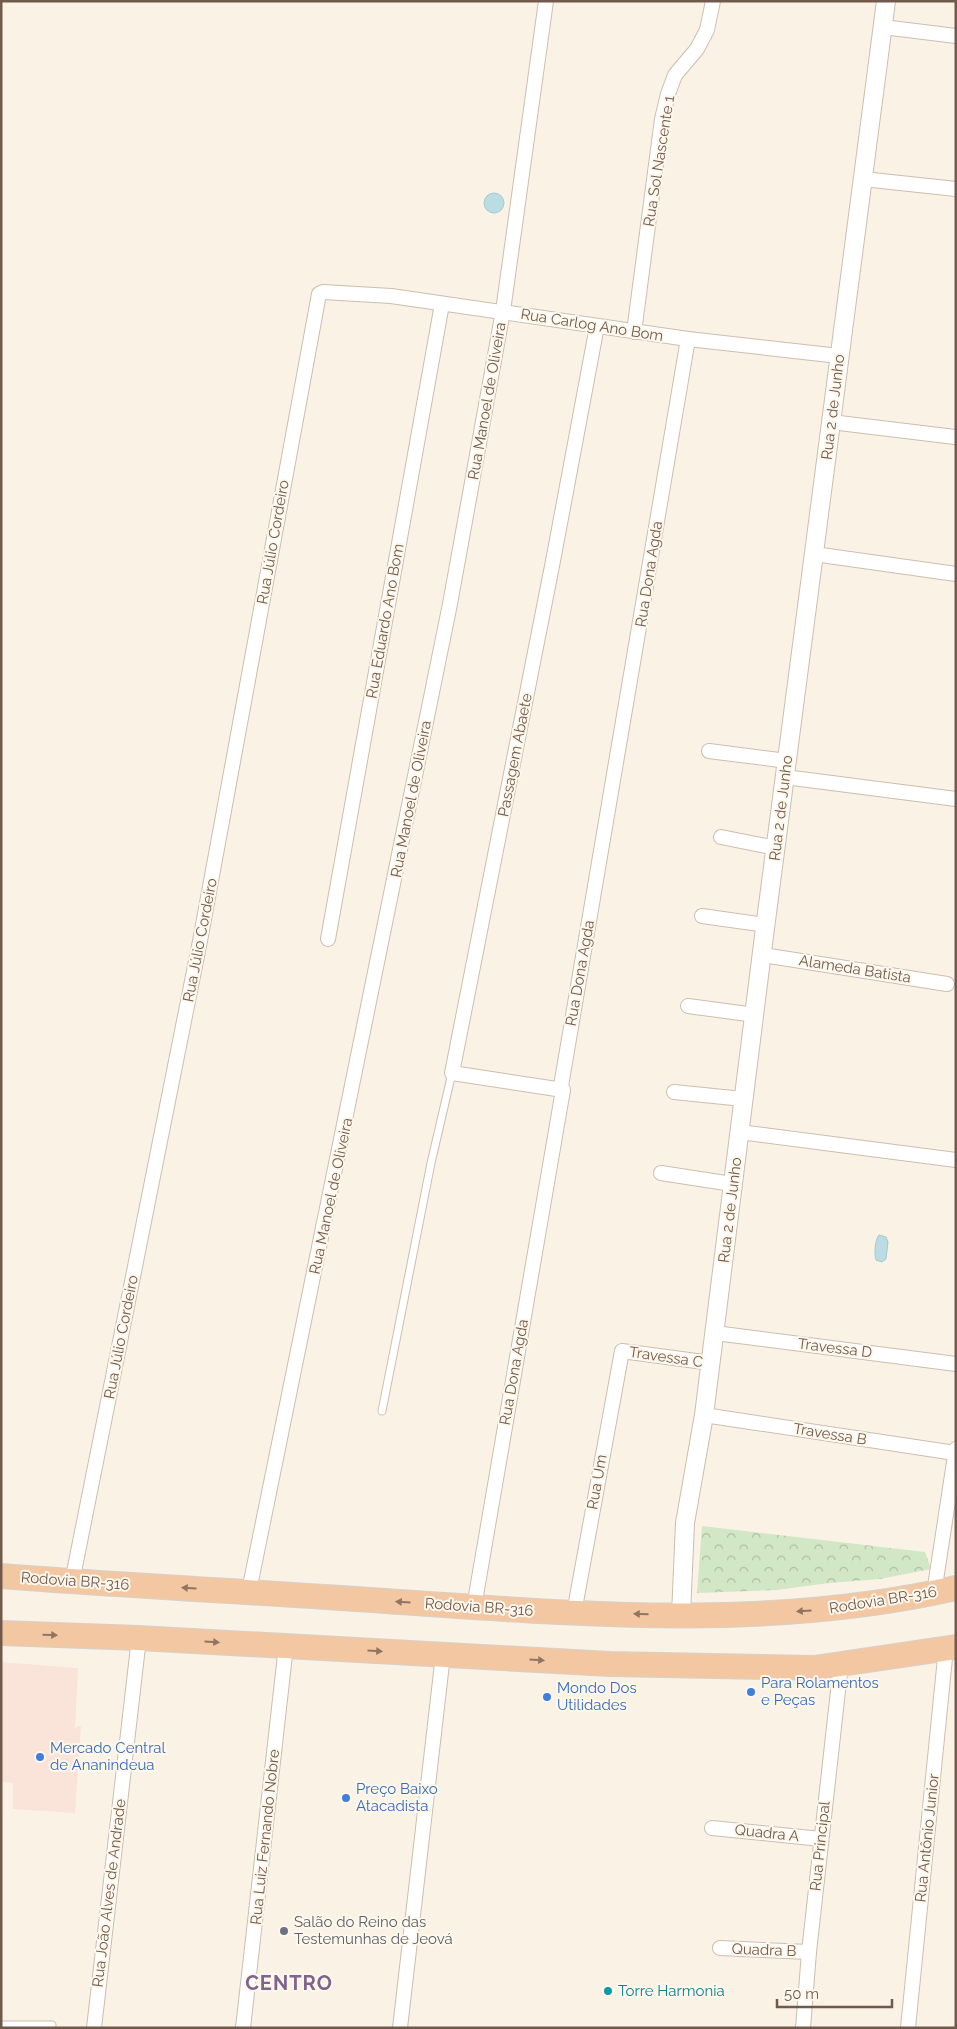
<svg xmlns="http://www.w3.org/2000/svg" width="957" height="2029" font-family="Raleway,sans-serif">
	<defs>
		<pattern id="park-crowns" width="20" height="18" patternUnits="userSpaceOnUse" patternTransform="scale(1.25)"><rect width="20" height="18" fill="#d2e7c5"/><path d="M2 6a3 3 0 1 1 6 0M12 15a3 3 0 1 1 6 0" fill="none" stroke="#afbea2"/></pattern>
	</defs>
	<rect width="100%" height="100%" fill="#faf3e5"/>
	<polygon fill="#fae4da" points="1,1662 78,1668 75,1730 77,1726 81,1726 75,1813 13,1809 13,1783 1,1782"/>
	<polygon fill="url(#park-crowns)" points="702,1526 925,1552 931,1569 880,1579 829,1583 777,1590 697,1593"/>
	<g fill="#bbdce2" stroke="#a2cbd3">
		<circle cx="494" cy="203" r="10"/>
		<path d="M 879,1235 L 886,1237 L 888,1242 L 886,1259 L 882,1262 L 876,1260 C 874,1255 875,1239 879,1235 Z"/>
	</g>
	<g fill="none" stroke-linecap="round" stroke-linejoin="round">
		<g stroke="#cdbdaf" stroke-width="9">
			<g id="service">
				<polyline points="382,1411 431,1163 452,1073"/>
				<polyline points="1,2025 52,2025"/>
			</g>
		</g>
		<g stroke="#cdbdaf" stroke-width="16">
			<g id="minor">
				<polyline points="883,27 956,36"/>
				<polyline points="863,179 956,189"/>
				<polyline points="634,332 662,119 668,94 675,75 697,49 707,30 713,1"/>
				<polyline points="831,422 955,437"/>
				<polyline points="814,554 956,574"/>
				<polyline points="709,751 787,761"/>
				<polyline points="785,777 956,799"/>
				<polyline points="721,837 776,848"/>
				<polyline points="702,916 766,925"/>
				<polyline points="328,939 442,304"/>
				<polyline points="763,955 947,984"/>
				<polyline points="688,1006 755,1015"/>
				<polyline points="563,1090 452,1073 553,561 597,326"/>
				<polyline points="674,1092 743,1099"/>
				<polyline points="740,1132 956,1160"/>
				<polyline points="661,1173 732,1184"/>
				<polyline points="715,1333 956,1364"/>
				<polyline points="704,1415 955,1453"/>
				<polyline points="72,1582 200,941 319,294 323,292 391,296 688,339 839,356"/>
				<polyline points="249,1591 450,604 503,311 546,1"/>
				<polyline points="934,1593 956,1449"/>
				<polyline points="474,1607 563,1090 561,1086 688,339"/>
				<polyline points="574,1613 622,1351 711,1363"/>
				<polyline points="712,1828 821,1839"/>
				<polyline points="720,1948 809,1952"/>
				<polyline points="94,2028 139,1638"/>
				<polyline points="243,2028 286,1646"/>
				<polyline points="400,2028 443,1655"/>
				<polyline points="803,2028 809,1952 841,1664"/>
				<polyline points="908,2028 946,1648"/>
			</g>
		</g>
		<g stroke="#cdbdaf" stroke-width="20">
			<polyline id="tertiary" points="681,1615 685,1523 704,1415 764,936 886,1"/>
		</g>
		<g stroke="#d7d1cd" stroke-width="26">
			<g id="trunk">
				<path d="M 1,1576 C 129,1586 257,1592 385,1601 C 575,1614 769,1631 956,1588"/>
				<polyline points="1,1633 139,1638 610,1664 814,1668 956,1647"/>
			</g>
		</g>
		<use href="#service" stroke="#fff" stroke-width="7"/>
		<use href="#minor" stroke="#fff" stroke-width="14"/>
		<use href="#tertiary" stroke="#fff" stroke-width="18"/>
		<use href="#trunk" stroke="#f2c7a2" stroke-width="24"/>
	</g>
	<defs><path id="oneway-solid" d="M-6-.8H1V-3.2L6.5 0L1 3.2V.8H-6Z" transform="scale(1.25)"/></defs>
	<g fill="#917562">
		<use href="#oneway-solid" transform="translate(189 1588) rotate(-177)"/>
		<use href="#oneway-solid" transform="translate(403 1602) rotate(-176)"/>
		<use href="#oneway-solid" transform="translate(804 1611) rotate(176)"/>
		<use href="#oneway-solid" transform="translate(641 1614) rotate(-179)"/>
		<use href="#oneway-solid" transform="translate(50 1635) rotate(2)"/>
		<use href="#oneway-solid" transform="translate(212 1642) rotate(3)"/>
		<use href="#oneway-solid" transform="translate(375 1651) rotate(3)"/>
		<use href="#oneway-solid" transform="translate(537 1660) rotate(3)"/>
	</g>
	<g fill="#3f7fe0" stroke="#fef7eb" stroke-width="2">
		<circle cx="751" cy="1692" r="5"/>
		<circle cx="547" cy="1697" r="5"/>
		<circle cx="40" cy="1757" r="5"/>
		<circle cx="346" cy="1798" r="5"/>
	</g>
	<circle fill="#6b7280" stroke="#fef7eb" stroke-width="2" cx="284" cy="1931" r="5"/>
	<circle fill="#0f9aa8" stroke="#fef7eb" stroke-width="2" cx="608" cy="1991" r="5"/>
	<g text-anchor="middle" stroke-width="4" stroke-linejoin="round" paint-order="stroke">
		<g font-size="15" fill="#715a4c" stroke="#fef7eb">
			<text transform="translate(659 161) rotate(-81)" y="5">Rua Sol Nascente 1</text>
			<text transform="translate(592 325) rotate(9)" y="5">Rua Carlog Ano Bom</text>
			<text transform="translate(487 401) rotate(-80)" y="5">Rua Manoel de Oliveira</text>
			<text transform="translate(833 407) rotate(-83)" y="5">Rua 2 de Junho</text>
			<text transform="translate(273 542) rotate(-80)" y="5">Rua Júlio Cordeiro</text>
			<text transform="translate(649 574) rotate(-81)" y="5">Rua Dona Agda</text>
			<text transform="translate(385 621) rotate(-80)" y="5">Rua Eduardo Ano Bom</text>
			<text transform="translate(515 755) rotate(-79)" y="5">Passagem Abaete</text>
			<text transform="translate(411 799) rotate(-79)" y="5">Rua Manoel de Oliveira</text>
			<text transform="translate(781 808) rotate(-83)" y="5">Rua 2 de Junho</text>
			<text transform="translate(200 940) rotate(-79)" y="5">Rua Júlio Cordeiro</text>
			<text transform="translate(855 969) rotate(9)" y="5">Alameda Batista</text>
			<text transform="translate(580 973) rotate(-80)" y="5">Rua Dona Agda</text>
			<text transform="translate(331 1196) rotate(-78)" y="5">Rua Manoel de Oliveira</text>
			<text transform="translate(730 1210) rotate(-83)" y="5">Rua 2 de Junho</text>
			<text transform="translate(121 1337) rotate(-79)" y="5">Rua Júlio Cordeiro</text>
			<text transform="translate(835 1348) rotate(7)" y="5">Travessa D</text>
			<text transform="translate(666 1357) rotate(8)" y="5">Travessa C</text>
			<text transform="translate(514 1372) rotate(-80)" y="5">Rua Dona Agda</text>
			<text transform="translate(830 1434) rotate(9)" y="5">Travessa B</text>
			<text transform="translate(597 1482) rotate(-80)" y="5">Rua Um</text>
			<text transform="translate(75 1581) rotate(4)" y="5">Rodovia BR-316</text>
			<text transform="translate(883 1600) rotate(-9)" y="5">Rodovia BR-316</text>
			<text transform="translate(479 1607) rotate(4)" y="5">Rodovia BR-316</text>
			<text transform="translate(767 1833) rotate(6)" y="5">Quadra A</text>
			<text transform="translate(265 1837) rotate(-84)" y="5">Rua Luiz Fernando Nobre</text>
			<text transform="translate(927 1838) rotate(-84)" y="5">Rua Antônio Junior</text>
			<text transform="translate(820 1846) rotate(-84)" y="5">Rua Principal</text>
			<text transform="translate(109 1893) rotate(-83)" y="5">Rua João Alves de Andrade</text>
			<text transform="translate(764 1950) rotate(2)" y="5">Quadra B</text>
		</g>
		<g font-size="15" fill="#366cbe" stroke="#fef7eb" text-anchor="start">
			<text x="761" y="1688">Para Rolamentos<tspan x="761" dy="17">e Peças</tspan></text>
			<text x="557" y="1693">Mondo Dos<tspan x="557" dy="17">Utilidades</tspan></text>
			<text x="50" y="1753">Mercado Central<tspan x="50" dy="17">de Ananindeua</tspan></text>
			<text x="356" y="1794">Preço Baixo<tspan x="356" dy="17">Atacadista</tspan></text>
		</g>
		<g font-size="15" fill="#5b616d" stroke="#fef7eb" text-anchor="start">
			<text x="294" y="1927">Salão do Reino das<tspan x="294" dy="17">Testemunhas de Jeová</tspan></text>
		</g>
		<g font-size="15" fill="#0d838f" stroke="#fef7eb" text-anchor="start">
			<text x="618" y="1996">Torre Harmonia</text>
		</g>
		<g font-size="20" font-weight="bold" letter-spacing="1" fill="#80648d" stroke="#fef7eb">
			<text x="289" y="1990">CENTRO</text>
		</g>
	</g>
	<rect width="957" height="2029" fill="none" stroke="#715a4c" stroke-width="5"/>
	<path d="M777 1999v8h115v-8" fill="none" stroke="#715a4c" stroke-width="2.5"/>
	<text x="784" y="1999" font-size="15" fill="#715a4c" stroke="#fef7eb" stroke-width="4" paint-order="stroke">50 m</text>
</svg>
